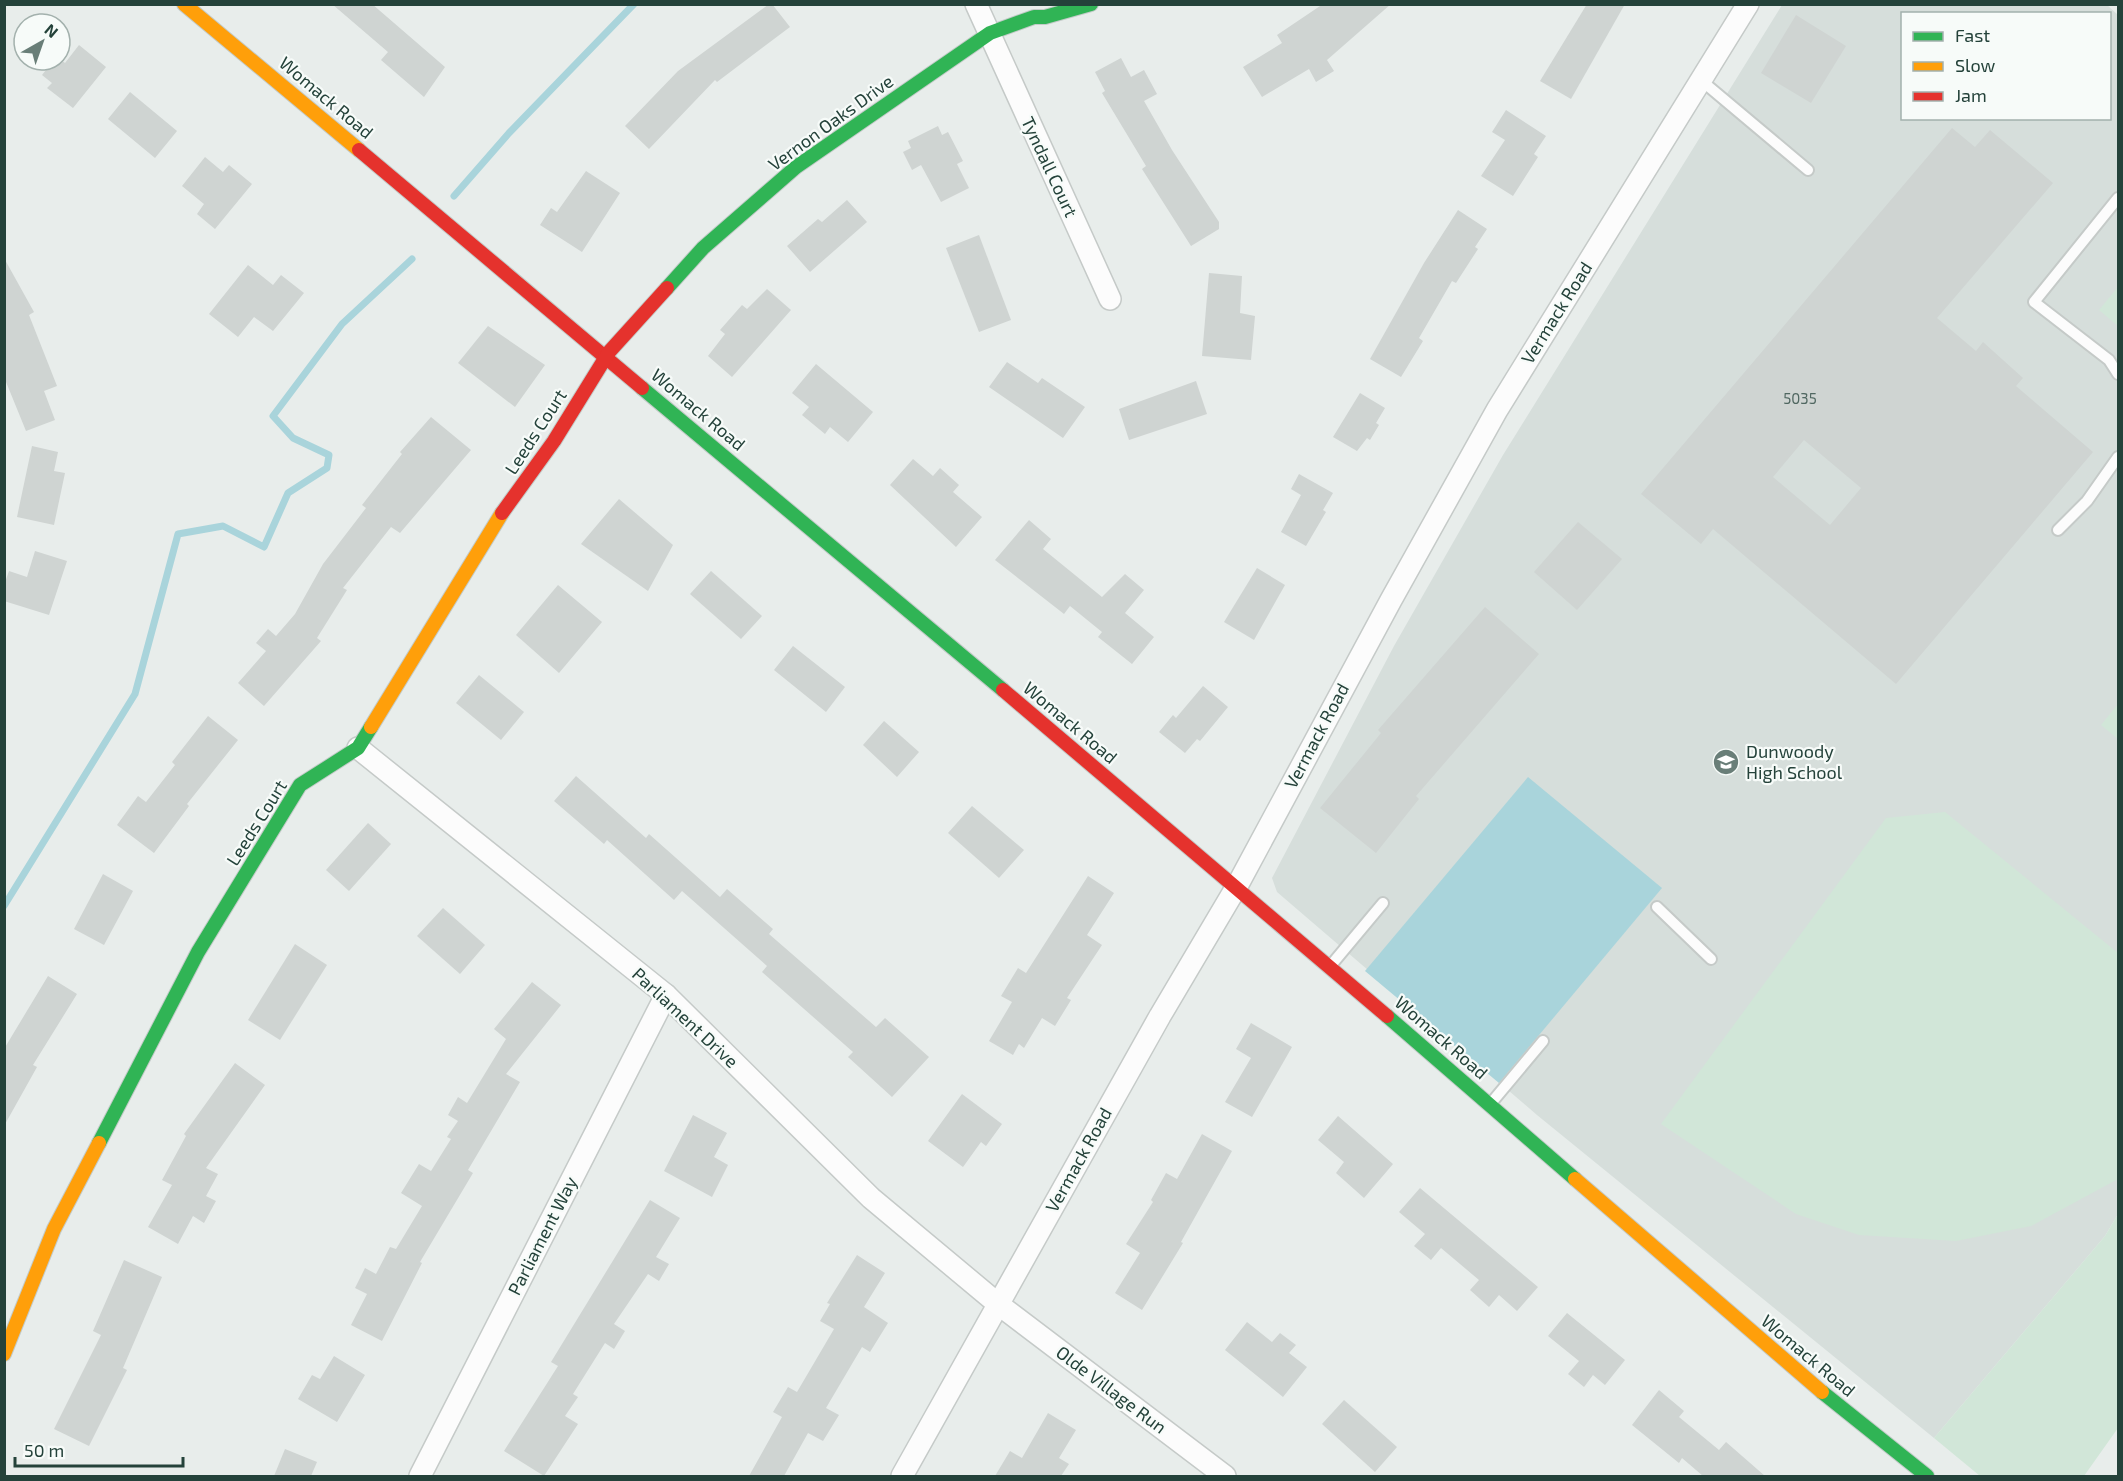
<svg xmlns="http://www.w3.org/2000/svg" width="2123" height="1481" font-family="'Exo 2',sans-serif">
	<rect width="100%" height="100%" fill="#e8edeb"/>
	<path fill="#d6dedb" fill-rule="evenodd" d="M 2106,4 L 2118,15 L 2118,1214 L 2105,1236 L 1934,1438 L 1537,1115 L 1277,892 L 1272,878 L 1394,646 L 1503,455 L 1782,5 ZM 1902,14 L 2110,14 L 2110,118 L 1902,118 Z"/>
	<g fill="#d1e6d8">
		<polygon points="2118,287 2118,326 2099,310"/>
		<polygon points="2118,704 2118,739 2101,725"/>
		<polygon points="1945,812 2118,953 2118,1179 2031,1226 1956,1241 1859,1235 1796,1214 1661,1124 1886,818"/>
		<polygon points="2118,1214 2118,1428 2084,1476 1980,1476 1934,1438 2105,1236"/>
	</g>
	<polygon fill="#a9d4db" points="1528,777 1662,888 1499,1083 1365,971"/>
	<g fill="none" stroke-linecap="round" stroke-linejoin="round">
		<g stroke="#a9d4db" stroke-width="7">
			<polyline points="454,196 509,133 634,4"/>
			<polyline points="4,906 135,694 178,534 223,526 264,547 288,493 327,468 329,455 293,438 273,416 342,324 412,259"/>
		</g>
	</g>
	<g fill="#cfd4d2" fill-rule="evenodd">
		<polygon points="332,4 372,4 445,67 424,97 381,60 388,52"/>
		<polygon points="769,4 772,4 790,27 717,82 715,80 649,149 625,126 678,71"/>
		<polygon points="1323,4 1391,4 1327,60 1334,71 1316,82 1309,69 1262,97 1243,67 1282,43 1277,35"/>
		<polygon points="1587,4 1625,4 1571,99 1540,81"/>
		<polygon points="1796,15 1846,46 1811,103 1761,73"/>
		<polygon points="79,45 106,67 73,108 47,88 52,83 42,75 54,60 60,59 65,63"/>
		<polygon points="1121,58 1131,77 1144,70 1157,94 1144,101 1172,150 1219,222 1219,229 1191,246 1142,169 1146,166 1102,93 1105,91 1095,72"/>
		<polygon points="130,92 177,131 155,158 108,119"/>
		<polygon points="1506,110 1546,136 1534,154 1538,157 1513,196 1481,176 1505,140 1492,132"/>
		<polygon points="938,126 942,135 948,132 963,161 957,164 969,188 941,202 921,165 912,170 903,152 911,148 908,141"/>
		<path d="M 1952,128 L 1975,147 L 1990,130 L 2053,183 L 1937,318 L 1976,351 L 1983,342 L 2023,378 L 2016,386 L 2093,452 L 1896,684 L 1713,529 L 1701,544 L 1641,494 ZM 1804,440 L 1861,488 L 1830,525 L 1773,477 Z"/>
		<polygon points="205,157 223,172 229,165 252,184 215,229 197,214 204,204 182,186"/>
		<polygon points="586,171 620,193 582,252 540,225 551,208 557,212"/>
		<polygon points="847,200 867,222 810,272 787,246 818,219 822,222"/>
		<polygon points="1458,210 1487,229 1475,247 1478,249 1456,283 1452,281 1419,338 1423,341 1401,377 1370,359 1424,263"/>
		<polygon points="979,235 1011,320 979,332 946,248"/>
		<polygon points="4,258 34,312 29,315 57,386 44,391 55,420 26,431 4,377"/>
		<polygon points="248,265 273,285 281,275 304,293 273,331 254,317 238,337 209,314"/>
		<polygon points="1209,273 1242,276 1240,313 1255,316 1251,360 1202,356"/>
		<polygon points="767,289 791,310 732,377 708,356 725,334 720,330 742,305 747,309"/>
		<polygon points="488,326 545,365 515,407 458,363"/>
		<polygon points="1007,362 1038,383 1042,378 1085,407 1063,438 989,387"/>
		<polygon points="816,364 873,412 848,442 830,427 825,434 802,415 809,407 792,393"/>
		<polygon points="1196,381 1207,414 1129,440 1119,409"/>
		<polygon points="1360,393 1385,408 1376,423 1379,425 1370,440 1367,438 1357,451 1333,437"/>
		<polygon points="431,417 471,450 400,533 391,527 343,588 347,590 317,638 321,641 264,706 238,683 266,651 256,643 268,629 276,636 295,614 323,564 366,508 362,505 402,454 400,452"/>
		<polygon points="32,446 58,452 54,471 65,473 54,525 17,517"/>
		<polygon points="913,459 933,476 940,468 959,485 953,492 982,517 956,547 890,485"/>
		<polygon points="1299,474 1333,493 1323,510 1326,512 1306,546 1281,532 1301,495 1291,489"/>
		<polygon points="619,499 673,545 648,591 581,544"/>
		<polygon points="1029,520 1051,539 1043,549 1102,597 1125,574 1144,590 1125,613 1154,637 1132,664 1098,637 1102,632 1070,606 1064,614 995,560"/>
		<polygon points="1578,522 1622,559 1577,610 1534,572"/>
		<polygon points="35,551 67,561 49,615 4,601 4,585 9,571 27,577"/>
		<polygon points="1257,568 1285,585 1254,640 1224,622"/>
		<polygon points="711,571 762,616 741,639 690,594"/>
		<polygon points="558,585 602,622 559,673 516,635"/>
		<polygon points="1485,607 1539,654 1416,796 1419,799 1376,853 1320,808 1381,733 1378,730"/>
		<polygon points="793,646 845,687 826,712 774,670"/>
		<polygon points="479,675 524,712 501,740 456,703"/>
		<polygon points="1203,686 1228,707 1200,741 1197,739 1185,753 1159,732 1173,715 1176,718"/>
		<polygon points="208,716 238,740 187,804 189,806 154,853 117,825 138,796 146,802 175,765 172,762"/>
		<polygon points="884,721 919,752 897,777 863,745"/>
		<polygon points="576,776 646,838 649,834 720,897 727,889 773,929 769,934 876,1027 885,1018 929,1057 892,1097 848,1057 853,1052 762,972 767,966 682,891 674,900 607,840 604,844 554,801"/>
		<polygon points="972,806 1024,850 999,878 948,833"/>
		<polygon points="368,823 391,844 349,891 326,870"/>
		<polygon points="103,874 133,891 104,945 74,929"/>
		<polygon points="1088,876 1114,893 1087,935 1102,945 1067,998 1071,1000 1055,1026 1042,1018 1024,1048 1019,1044 1013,1055 989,1041 1012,1002 1001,996 1018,968 1026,973"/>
		<polygon points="443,908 485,945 460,974 417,936"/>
		<polygon points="295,944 327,965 280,1040 248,1020"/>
		<polygon points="48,976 77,994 33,1065 37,1067 4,1126 4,1049"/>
		<polygon points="532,982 561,1005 506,1074 520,1082 468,1170 473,1173 420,1262 422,1263 382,1341 351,1325 367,1294 355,1288 365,1268 376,1274 390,1247 396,1249 422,1206 401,1193 419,1164 431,1171 451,1139 447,1137 458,1121 448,1115 458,1097 467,1103 506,1039 494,1029"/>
		<polygon points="1251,1023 1292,1047 1252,1117 1225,1102 1251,1058 1236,1049"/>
		<polygon points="235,1063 265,1085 206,1168 218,1174 206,1196 216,1201 204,1223 193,1216 178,1244 148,1227 172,1185 162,1180 186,1136 184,1134"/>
		<polygon points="962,1094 1002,1124 986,1146 981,1142 963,1167 928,1141"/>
		<polygon points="693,1115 727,1133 714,1157 728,1165 712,1197 664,1171"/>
		<polygon points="1338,1116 1393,1164 1364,1198 1336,1173 1344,1162 1318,1140"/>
		<polygon points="1202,1134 1232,1151 1181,1242 1183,1243 1142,1310 1115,1293 1140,1253 1126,1244 1153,1202 1151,1200 1166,1173 1177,1179"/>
		<polygon points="1420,1188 1538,1287 1517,1311 1499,1295 1489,1307 1470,1290 1479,1280 1441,1248 1431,1260 1414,1246 1425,1234 1399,1212"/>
		<polygon points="650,1200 680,1218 656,1257 669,1264 659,1281 648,1274 614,1324 625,1331 614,1349 605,1343 573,1394 578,1397 565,1416 578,1424 544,1476 504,1451 558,1366 551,1362"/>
		<polygon points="857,1255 885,1273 864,1307 888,1323 870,1352 862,1347 826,1408 839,1415 823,1441 808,1433 784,1476 749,1476 782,1417 773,1412 788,1387 797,1392 834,1329 820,1321 830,1304 827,1303"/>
		<polygon points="124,1260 162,1277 123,1368 127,1370 89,1446 54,1429 101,1335 93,1331"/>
		<polygon points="1567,1313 1625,1360 1605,1385 1593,1375 1584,1387 1568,1374 1579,1361 1548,1336"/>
		<polygon points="1247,1322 1272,1342 1280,1333 1296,1345 1289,1353 1307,1367 1283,1397 1225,1350"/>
		<polygon points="334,1356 365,1375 337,1422 298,1399 312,1375 320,1379"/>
		<polygon points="1659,1390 1684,1411 1679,1417 1719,1450 1726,1442 1765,1476 1703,1476 1682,1458 1679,1463 1632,1425"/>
		<polygon points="1344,1400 1397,1447 1375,1472 1322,1424"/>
		<polygon points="1048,1413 1076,1430 1059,1458 1069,1464 1061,1476 995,1476 1010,1451 1022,1458"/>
		<polygon points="285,1449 317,1462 311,1476 274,1476"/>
	</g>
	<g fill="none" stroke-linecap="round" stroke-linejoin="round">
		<g stroke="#c5cac8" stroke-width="14">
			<g id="lane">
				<polyline points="1702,81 1808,170"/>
				<polyline points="2118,198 2034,302 2109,360 2118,374"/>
				<polyline points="2058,530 2087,501 2118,457"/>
				<polyline points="1657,907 1711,959"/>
				<polyline points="1332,964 1383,903"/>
				<polyline points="1492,1102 1543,1041"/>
			</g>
		</g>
		<g stroke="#c5cac8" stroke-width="24">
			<g id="street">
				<polyline points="976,4 1110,299"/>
				<polyline points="358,748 666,995 871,1198 998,1304 1225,1476"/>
				<polyline points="420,1476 666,995"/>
				<polyline points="902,1476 1160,1016 1237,886 1391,600 1497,410 1748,4"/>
			</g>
		</g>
		<g stroke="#c3cbc8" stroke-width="16">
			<g id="fast">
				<polyline points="667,288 703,248 796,167 990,33 1034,17 1045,17 1091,4"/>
				<polyline points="642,388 1003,690"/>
				<polyline points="1387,1016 1575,1179"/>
				<polyline points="99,1143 198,952 300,785 358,748 371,727"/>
				<polyline points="1822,1392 1927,1476"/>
			</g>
		</g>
		<g stroke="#c3cbc8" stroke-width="16">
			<g id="slow">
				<polyline points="184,4 359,150"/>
				<polyline points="371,727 502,513"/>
				<polyline points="1575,1179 1822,1392"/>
				<polyline points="4,1354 54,1229 99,1143"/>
			</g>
		</g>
		<g stroke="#c3cbc8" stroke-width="16">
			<g id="jam">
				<polyline points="359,150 642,388"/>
				<polyline points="502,513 554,441 609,352 667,288"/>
				<polyline points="1003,690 1387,1016"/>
			</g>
		</g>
		<use href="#lane" stroke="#fcfcfc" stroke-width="10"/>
		<use href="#street" stroke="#fcfcfc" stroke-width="21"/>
		<use href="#fast" stroke="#30b455" stroke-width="14"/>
		<use href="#slow" stroke="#ff9f0a" stroke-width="14"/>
		<use href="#jam" stroke="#e5322d" stroke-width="14"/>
	</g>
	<defs>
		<g id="school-disc" transform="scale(1.35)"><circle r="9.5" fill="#697e78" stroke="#f7fbf9"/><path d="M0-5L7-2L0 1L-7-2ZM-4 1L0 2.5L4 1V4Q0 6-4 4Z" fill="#fff"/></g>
	</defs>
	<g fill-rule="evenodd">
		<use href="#school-disc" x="1726" y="762"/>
	</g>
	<g text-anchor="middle" stroke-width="4.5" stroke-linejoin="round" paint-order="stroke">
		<g font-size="15" fill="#506761">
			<text x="1800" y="404">5035</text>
		</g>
		<g font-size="18" fill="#24423a" stroke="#f7fbf9">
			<text transform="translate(326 98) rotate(40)" y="6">Womack Road</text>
			<text transform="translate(831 123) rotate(-36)" y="6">Vernon Oaks Drive</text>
			<text transform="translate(1049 167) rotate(65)" y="6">Tyndall Court</text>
			<text transform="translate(1557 313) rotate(-58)" y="6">Vermack Road</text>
			<text transform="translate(698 410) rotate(40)" y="6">Womack Road</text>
			<text transform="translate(536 432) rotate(-57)" y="6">Leeds Court</text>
			<text transform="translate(1070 723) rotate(40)" y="6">Womack Road</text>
			<text transform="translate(1317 736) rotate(-62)" y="6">Vermack Road</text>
			<text transform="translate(257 823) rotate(-58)" y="6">Leeds Court</text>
			<text transform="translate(685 1018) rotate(43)" y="6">Parliament Drive</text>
			<text transform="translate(1441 1038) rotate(41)" y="6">Womack Road</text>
			<text transform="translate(1079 1160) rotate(-61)" y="6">Vermack Road</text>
			<text transform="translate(543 1236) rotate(-63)" y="6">Parliament Way</text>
			<text transform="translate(1808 1356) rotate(40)" y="6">Womack Road</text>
			<text transform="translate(1111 1390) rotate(37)" y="6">Olde Village Run</text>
		</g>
		<g font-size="18" fill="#24423a" stroke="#f7fbf9" text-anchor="start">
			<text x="1746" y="758">Dunwoody<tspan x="1746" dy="21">High School</tspan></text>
		</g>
	</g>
	<rect width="2123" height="1481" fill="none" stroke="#24423a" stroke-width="12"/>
	<rect x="1901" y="12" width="210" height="108" fill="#f7fbf9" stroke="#a3b1ad" stroke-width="1.5"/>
	<rect x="1913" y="32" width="30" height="9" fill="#30b455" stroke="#a3b1ad" stroke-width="1.5"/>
	<text x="1955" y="42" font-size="18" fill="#24423a">Fast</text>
	<rect x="1913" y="62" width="30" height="9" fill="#ff9f0a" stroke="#a3b1ad" stroke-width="1.5"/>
	<text x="1955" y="72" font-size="18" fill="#24423a">Slow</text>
	<rect x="1913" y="92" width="30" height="9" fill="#e5322d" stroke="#a3b1ad" stroke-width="1.5"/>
	<text x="1955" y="102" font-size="18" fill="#24423a">Jam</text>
	<g transform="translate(42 42) rotate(40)"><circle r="28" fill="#f7fbf9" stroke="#a3b1ad" stroke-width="1.5"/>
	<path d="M0-4.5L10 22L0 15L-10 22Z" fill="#697e78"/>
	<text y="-9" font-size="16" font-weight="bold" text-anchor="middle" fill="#24423a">N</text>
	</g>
	<path d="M15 1457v9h168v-9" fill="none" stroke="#24423a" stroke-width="3"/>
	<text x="24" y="1457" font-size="18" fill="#24423a" stroke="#f7fbf9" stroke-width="4.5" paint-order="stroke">50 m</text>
</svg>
